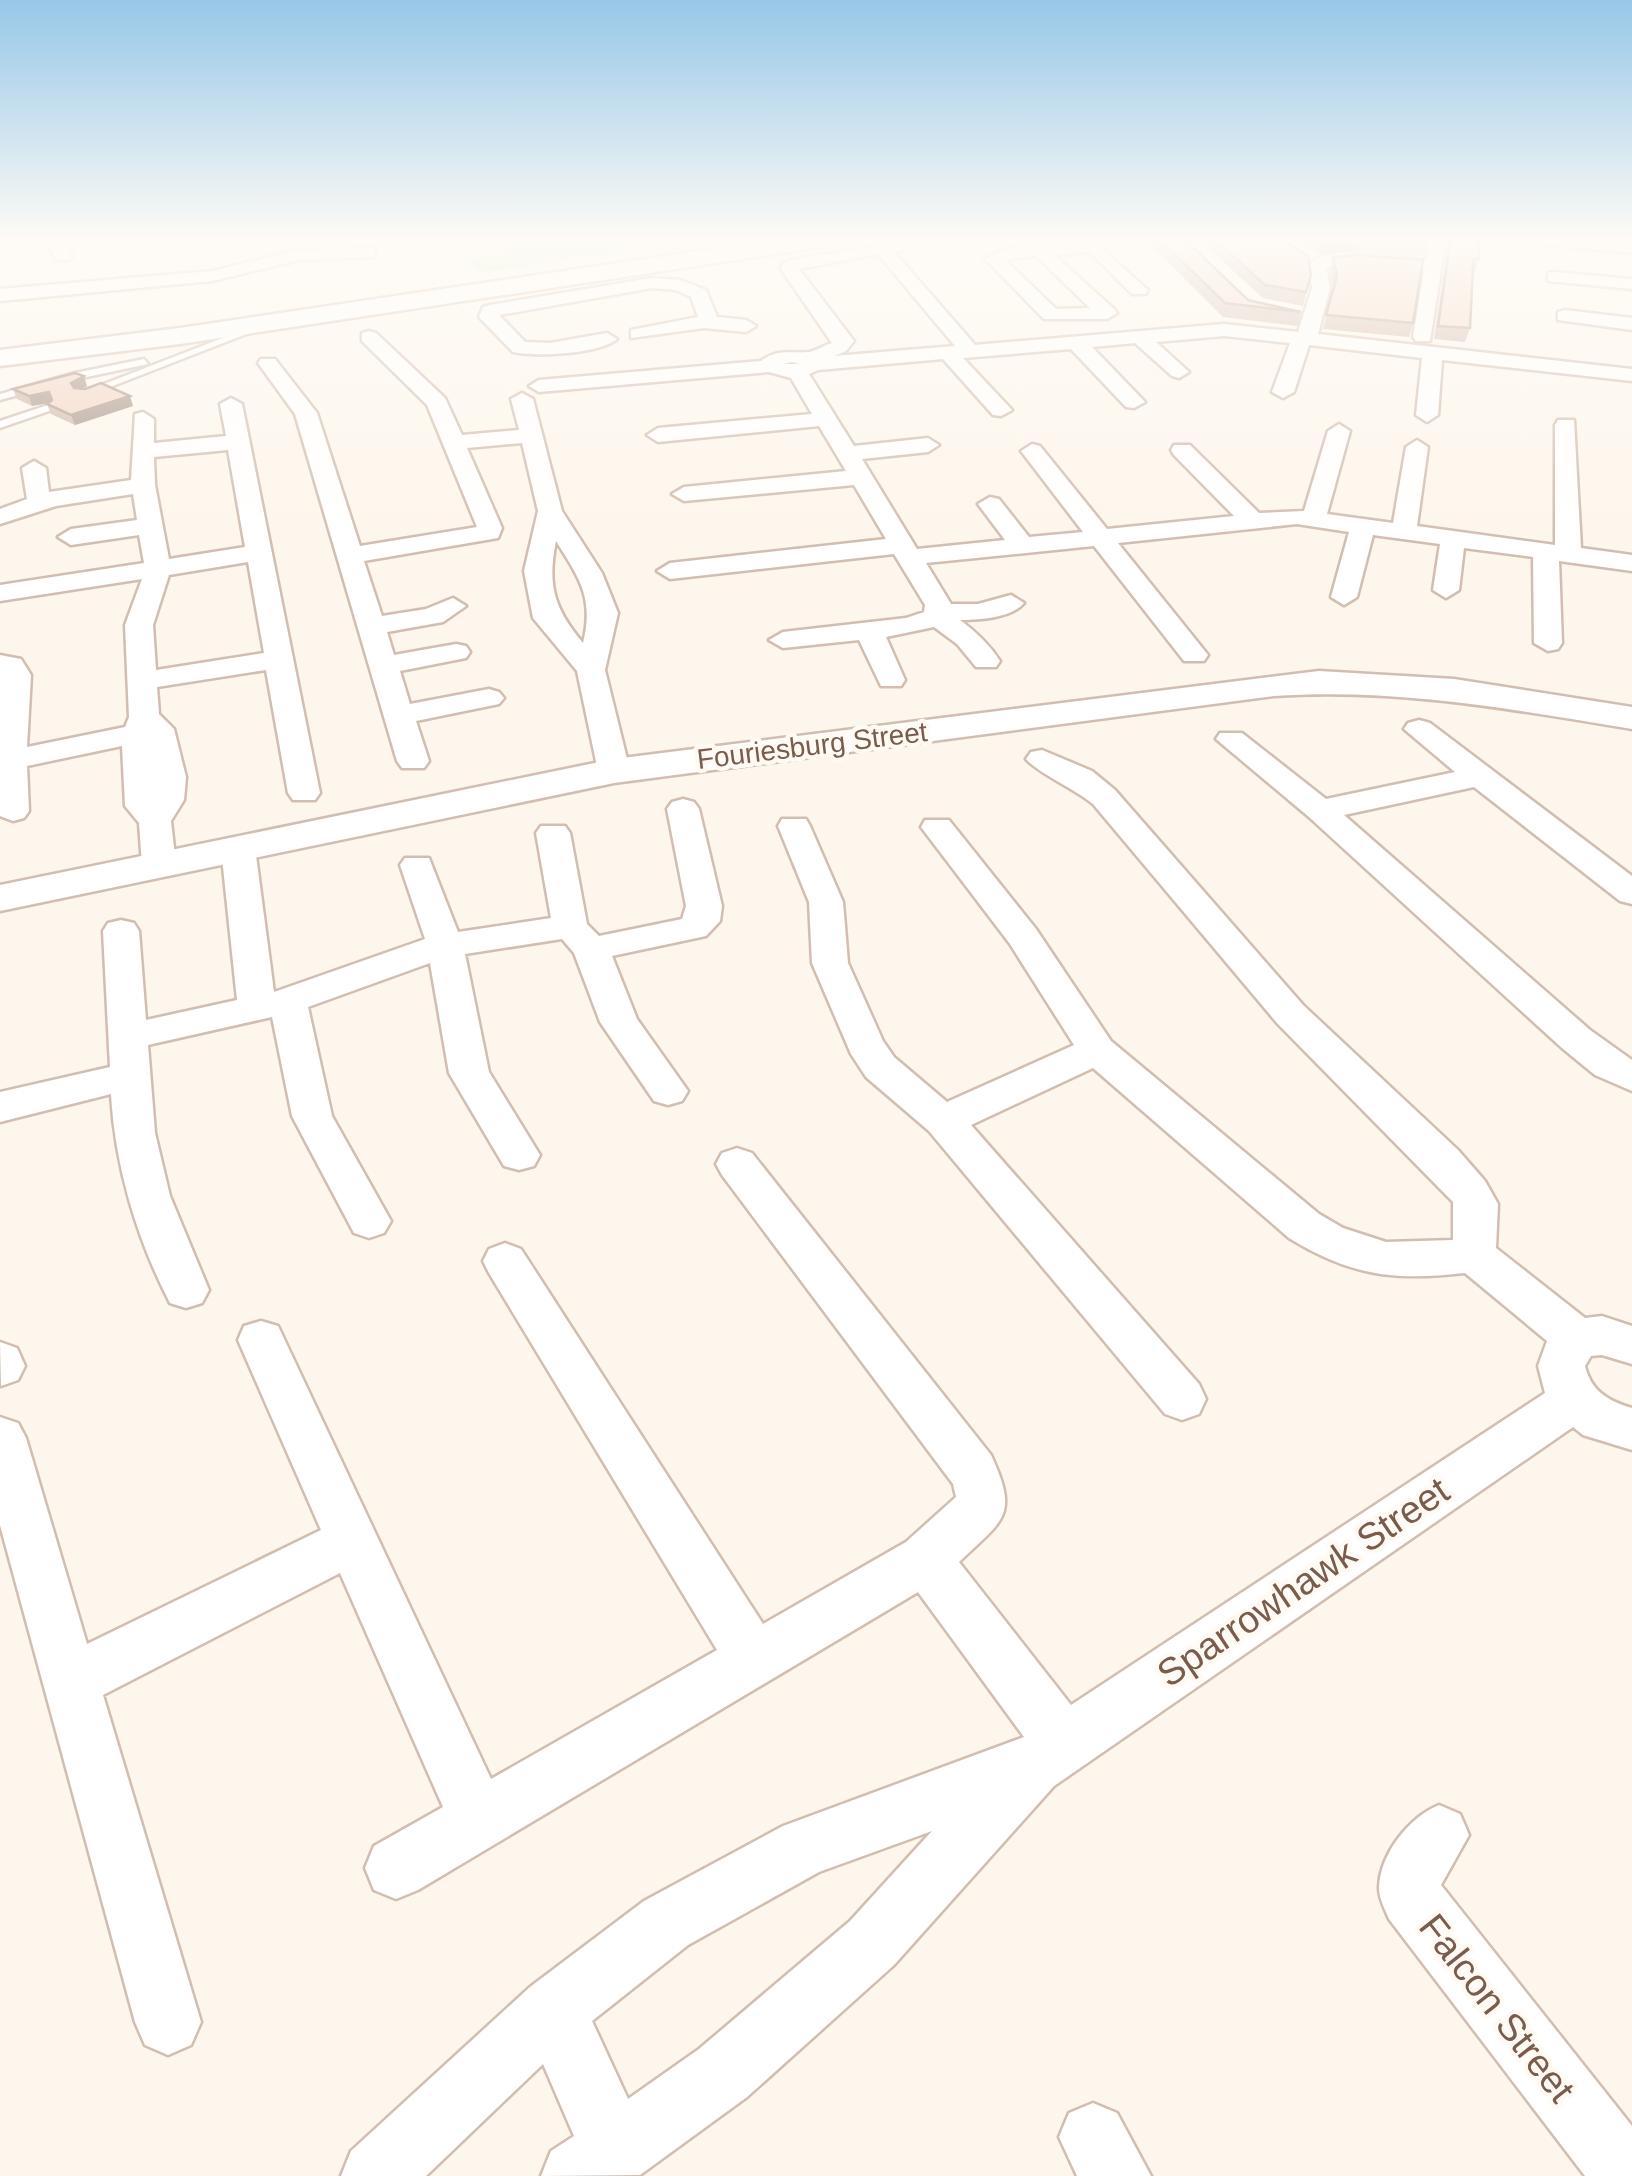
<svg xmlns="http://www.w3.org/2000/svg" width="1632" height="2176" font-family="Helvetica,sans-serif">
	<rect width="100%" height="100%" fill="#fdf6ec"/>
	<polygon fill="#d8ecc9" points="522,237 728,237 483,272 465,261 532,244"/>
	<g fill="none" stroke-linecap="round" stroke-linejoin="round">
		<g stroke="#d1beb0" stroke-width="5">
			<g id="service">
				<polygon points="246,329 254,331 87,396 78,394"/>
				<polygon points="144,359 148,364 77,379 0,400 0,394 75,373"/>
				<polygon points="48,405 52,406 52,410 0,428 0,421"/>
			</g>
		</g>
		<g stroke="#d1beb0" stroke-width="5">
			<g id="minor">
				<polygon points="0,237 21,237 0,244"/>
				<polygon points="43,237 60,237 72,256 69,260 57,260"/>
				<polygon points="155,237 172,237 174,241 165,246"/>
				<path d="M 1429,237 L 1446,237 L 1430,341 L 1416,341 L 1413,337 L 1424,270 L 1358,264 L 1326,267 L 1330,288 L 1318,334 L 1632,369 L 1632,381 L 1442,360 L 1438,415 L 1427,422 L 1416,415 L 1422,358 L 1309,345 L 1294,392 L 1283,398 L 1272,392 L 1290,343 L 1224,336 L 1156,342 L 1189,372 L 1179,378 L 1172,376 L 1135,343 L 1092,347 L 1145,402 L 1134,408 L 1126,407 L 1071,349 L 963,358 L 1012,410 L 1001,416 L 993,415 L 943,359 L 818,370 L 809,374 L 854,446 L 928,438 L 939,445 L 928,452 L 862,459 L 917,549 L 1005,540 L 978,504 L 990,497 L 999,499 L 1029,537 L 1083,532 L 1021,451 L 1032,444 L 1040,446 L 1107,529 L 1234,516 L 1174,455 L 1171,450 L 1174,445 L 1190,445 L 1259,513 L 1304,511 L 1328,431 L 1339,424 L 1350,431 L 1327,514 L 1393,523 L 1406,447 L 1417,440 L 1428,447 L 1417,526 L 1555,545 L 1555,425 L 1558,420 L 1574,420 L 1581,548 L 1632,555 L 1632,571 L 1559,561 L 1562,643 L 1558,649 L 1548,651 L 1534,643 L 1533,557 L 1464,548 L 1459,590 L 1446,598 L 1433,590 L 1440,544 L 1373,535 L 1357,597 L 1344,605 L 1331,597 L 1349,532 L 1297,524 L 1118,543 L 1208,655 L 1204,661 L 1184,661 L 1094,546 L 926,563 L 951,604 L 978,604 L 1011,595 L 1024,603 C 1011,618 979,620 960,620 C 976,632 989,644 1000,661 L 996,667 L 976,667 L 957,644 L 934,627 L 886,637 L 905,680 L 901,686 L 881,686 L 859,640 L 783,648 L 769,640 L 783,632 L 906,618 L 924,612 L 925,605 L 894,554 L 670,579 L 657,571 L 670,563 L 886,539 L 854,485 L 684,501 L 672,494 L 684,487 L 846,471 L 819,426 L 658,442 L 647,435 L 658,428 L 812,414 L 791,378 L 769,372 L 539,392 L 529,386 L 539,380 L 761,361 C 778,348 790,354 809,352 C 816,351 825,345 832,343 L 781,269 L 782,265 L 791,260 L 908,241 L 908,249 L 894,252 L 975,345 L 1224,324 L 1298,332 L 1312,288 L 1308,265 C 1327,244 1398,257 1426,260 ZM 878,254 L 955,346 L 834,356 L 846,351 L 854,341 L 799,269 ZM 792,362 L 800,364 L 783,364 Z"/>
				<polygon points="1511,237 1632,243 1632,253 1519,242"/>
				<path d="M 1094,242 L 1148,290 L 1146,294 L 1132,294 L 1090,252 L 1054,255 L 1114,309 L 1117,313 L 1107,319 L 1044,319 L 985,259 L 1007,248 ZM 1036,256 L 1090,308 L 1056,309 L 1005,260 Z"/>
				<polygon points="369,248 375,249 375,257 300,260 212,281 0,301 0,289 212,271 300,250"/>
				<polygon points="1554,272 1632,279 1632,289 1548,281 1548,273"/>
				<path d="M 652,278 L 680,280 L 706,290 L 717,317 L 746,320 L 756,326 L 746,332 L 704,328 L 631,338 L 631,330 L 698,317 L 691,297 L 676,290 L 652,288 L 499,315 L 525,342 L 550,343 L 607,333 L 617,339 C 599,354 537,357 513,352 L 479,317 L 483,307 L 490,305 Z"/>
				<polygon points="1565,310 1632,318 1632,330 1558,320 1558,312"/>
				<path d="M 369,331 L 376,333 L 445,398 L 462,435 L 519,430 L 511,399 L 522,393 L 533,399 L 562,511 L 602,573 L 618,613 L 605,670 L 630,771 L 625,778 L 603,778 L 598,771 L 577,671 L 533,618 L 524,571 L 538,511 L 522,443 L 467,448 L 502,528 L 498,538 L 364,561 L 382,616 L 426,609 L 453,598 L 466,606 L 443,622 L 387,632 L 394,655 L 456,644 L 466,646 L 470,652 L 466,658 L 400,671 L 410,704 L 489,689 L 499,692 L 504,698 L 499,704 L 416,721 L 429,761 L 424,768 L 402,768 L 397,761 L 295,414 L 258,363 L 261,359 L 275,359 L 317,413 L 360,546 L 477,527 L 427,405 L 362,341 L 362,333 ZM 556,541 C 580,579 594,598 583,643 C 554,609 547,585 556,541 Z"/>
				<path d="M 231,398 L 242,404 L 320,793 L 315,800 L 293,800 L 288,793 L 266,670 L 157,687 L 159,714 L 174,729 L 186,777 L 184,800 L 171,821 L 176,865 L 171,872 L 147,872 L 142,865 L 139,823 L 125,806 L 122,746 L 27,766 L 29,811 L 24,818 L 13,821 L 0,816 L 0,655 L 21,659 L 31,675 L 27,747 L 125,727 L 129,717 L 125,625 L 142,579 L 0,601 L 0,585 L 144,563 L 139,535 L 71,545 L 58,537 L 71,529 L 137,520 L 133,494 L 56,506 L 0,524 L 0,509 L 27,499 L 22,468 L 34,461 L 46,468 L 49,492 L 131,480 L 135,414 L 143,412 L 154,419 L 154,443 L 226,436 L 220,404 ZM 228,450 L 245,547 L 169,559 L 155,485 L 154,457 ZM 248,562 L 264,653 L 156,670 L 153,625 L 169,575 Z"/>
				<polygon points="1419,720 1430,723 1632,876 1632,904 1620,901 1474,787 1344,815 1590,1030 1632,1060 1632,1091 1595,1075 1562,1048 1309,817 1216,739 1220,733 1242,733 1326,799 1455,772 1404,729 1408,723"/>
				<path d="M 1042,750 L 1092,771 L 1115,790 L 1303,1005 L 1458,1150 L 1485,1181 L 1498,1204 L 1496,1248 L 1585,1318 L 1602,1316 L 1632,1326 L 1632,1364 L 1602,1355 L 1591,1356 L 1585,1366 C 1591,1391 1608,1401 1632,1408 L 1632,1450 L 1583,1435 L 1573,1427 L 1054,1786 L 894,1965 L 747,2097 L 640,2175 L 541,2176 L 551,2151 L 574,2136 L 543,2064 L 426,2176 L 341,2176 L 351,2151 L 530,1987 L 644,1901 L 783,1826 L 1024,1737 L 918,1592 L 418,1890 L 396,1899 L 374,1890 L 365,1868 L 374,1846 L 443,1807 L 340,1573 L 103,1695 L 201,2022 L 191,2045 L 168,2055 L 145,2045 L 135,2022 L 0,1525 L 0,1417 L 18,1423 L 26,1438 L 87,1644 L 321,1530 L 238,1340 L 244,1326 L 261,1321 L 278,1326 L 491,1779 L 717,1650 L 489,1273 L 483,1261 L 489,1249 L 505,1243 L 521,1249 L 763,1624 L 906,1542 L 956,1497 L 953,1484 L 722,1175 L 716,1164 L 722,1153 L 737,1148 L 752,1153 L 991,1455 C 1019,1516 1004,1519 959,1562 L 1071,1705 L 1545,1393 L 1538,1366 L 1547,1341 L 1465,1273 C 1394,1281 1351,1276 1289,1238 L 1093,1068 L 971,1125 L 1199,1384 L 1206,1399 L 1199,1414 L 1182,1420 L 1165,1414 L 929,1131 L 866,1077 L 851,1054 L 812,963 L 809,902 L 778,826 L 782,819 L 806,819 L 810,826 L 843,902 L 848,963 L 883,1041 L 894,1057 L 947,1102 L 1074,1045 L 1010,944 L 921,827 L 925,820 L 949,820 L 1036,929 L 1111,1041 L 1319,1214 L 1343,1228 L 1386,1242 L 1453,1240 L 1453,1202 L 1277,1023 L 1093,804 C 1075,789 1038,773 1026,759 L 1031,752 ZM 932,1831 L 850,1921 L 699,2049 L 628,2099 L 592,2021 L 688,1945 L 819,1872 Z"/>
				<path d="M 683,799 L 694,802 L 699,809 L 722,906 L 720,921 L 706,936 L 612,956 L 637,1019 L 688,1091 L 682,1101 L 668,1105 L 654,1101 L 600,1022 L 574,953 L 562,939 L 465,954 L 489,1072 L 540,1155 L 534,1166 L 519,1170 L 504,1166 L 449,1073 L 430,963 L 308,1007 L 332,1116 L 391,1221 L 384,1233 L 369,1238 L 354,1233 L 292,1116 L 272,1017 L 148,1045 L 155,1133 L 170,1196 L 209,1290 L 202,1303 L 186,1308 L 170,1303 C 137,1239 115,1166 111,1094 L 0,1122 L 0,1092 L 110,1067 L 103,931 L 108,923 L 121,920 L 134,923 L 139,931 L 146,1020 L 237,1000 L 221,848 L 226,841 L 250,841 L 255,848 L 274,992 L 425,939 L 400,865 L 405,858 L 429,858 L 458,932 L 551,918 L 536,833 L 541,826 L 565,826 L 570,833 L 587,924 L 599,936 L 682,919 L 686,906 L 667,809 L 672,802 Z"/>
				<polygon points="0,1342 17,1348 25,1366 18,1380 1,1386"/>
				<path d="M 1439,1805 L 1460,1814 L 1469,1835 L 1441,1885 L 1632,2126 L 1632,2176 L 1585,2176 L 1389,1919 C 1385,1909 1379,1899 1379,1888 C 1380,1853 1410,1817 1439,1805 Z"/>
				<polygon points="1093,2103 1117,2113 1151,2176 1077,2176 1059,2137 1069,2113"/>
			</g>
		</g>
		<g stroke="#d1beb0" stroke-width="5">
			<path id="tertiary" d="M 1319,671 L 1454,679 L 1632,707 L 1632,729 C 1512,709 1396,688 1274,696 L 614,783 L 0,911 L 0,885 L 614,759 Z"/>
		</g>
		<g stroke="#d6c0b0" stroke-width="5">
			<polygon id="secondary" points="793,237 853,237 841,244 180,344 0,366 0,350 180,328"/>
		</g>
		<use href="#service" fill="#fff" fill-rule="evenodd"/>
		<use href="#minor" fill="#fff" fill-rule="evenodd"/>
		<use href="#tertiary" fill="#fff" fill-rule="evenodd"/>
		<use href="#secondary" fill="#fff" fill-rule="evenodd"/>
	</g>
	<g fill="#d1b7a8">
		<polygon points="1143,237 1182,237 1248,300 1301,312 1298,326 1223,317"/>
		<polygon points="1196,237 1279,237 1311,275 1303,306 1263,298"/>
		<polygon points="1291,237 1427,237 1423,256 1358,250 1318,254"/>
		<polygon points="1449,237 1478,237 1479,259 1475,272 1473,271 1470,328 1465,342 1434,339"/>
		<polygon points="1333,257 1413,323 1409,337 1323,329 1333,288 1330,270"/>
		<polygon points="87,386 82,389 133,406 75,425 51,414 47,404 48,403 32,406 17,399 13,389"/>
	</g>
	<g fill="#aa9588">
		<polygon points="1361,238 1358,250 1318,254 1321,242"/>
		<polygon points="84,376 87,386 74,393 71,383"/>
		<polygon points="49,392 53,402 32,406 29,396"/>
		<polygon points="130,396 133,406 75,425 71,415"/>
	</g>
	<g fill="#f3d5c3" stroke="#aa9588" stroke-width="2.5">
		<polygon points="1157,237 1182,237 1248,300 1301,312 1225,303"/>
		<polygon points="1212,237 1279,237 1308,256 1311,275 1306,292 1265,285"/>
		<polygon points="1314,237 1427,237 1426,243 1361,238 1321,242"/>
		<polygon points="1451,237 1478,237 1479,259 1474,258 1473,266 1470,328 1438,326"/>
		<polygon points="1361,255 1423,260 1413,323 1326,315 1337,276 1333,257"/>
		<polygon points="75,373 84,376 71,383 74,388 85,389 101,383 130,396 71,415 47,404 52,400 49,392 29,396 13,389"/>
	</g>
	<linearGradient id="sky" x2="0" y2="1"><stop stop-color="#97c7e8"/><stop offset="0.44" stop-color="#fefbf6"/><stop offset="1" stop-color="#fefbf6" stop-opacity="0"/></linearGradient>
	<rect width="1632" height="542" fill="url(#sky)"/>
	<g text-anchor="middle" stroke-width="9" stroke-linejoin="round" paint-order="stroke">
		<g font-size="28" fill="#7a5c4d" stroke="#fffaf3">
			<text transform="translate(812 745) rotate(-7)" y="10">Fouriesburg Street</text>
		</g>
		<g font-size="38" fill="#7a5c4d" stroke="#fffaf3">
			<text transform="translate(1303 1582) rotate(-34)" y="13">Sparrowhawk Street</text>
			<text transform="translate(1497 2008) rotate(52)" y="13">Falcon Street</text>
		</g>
	</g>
</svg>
